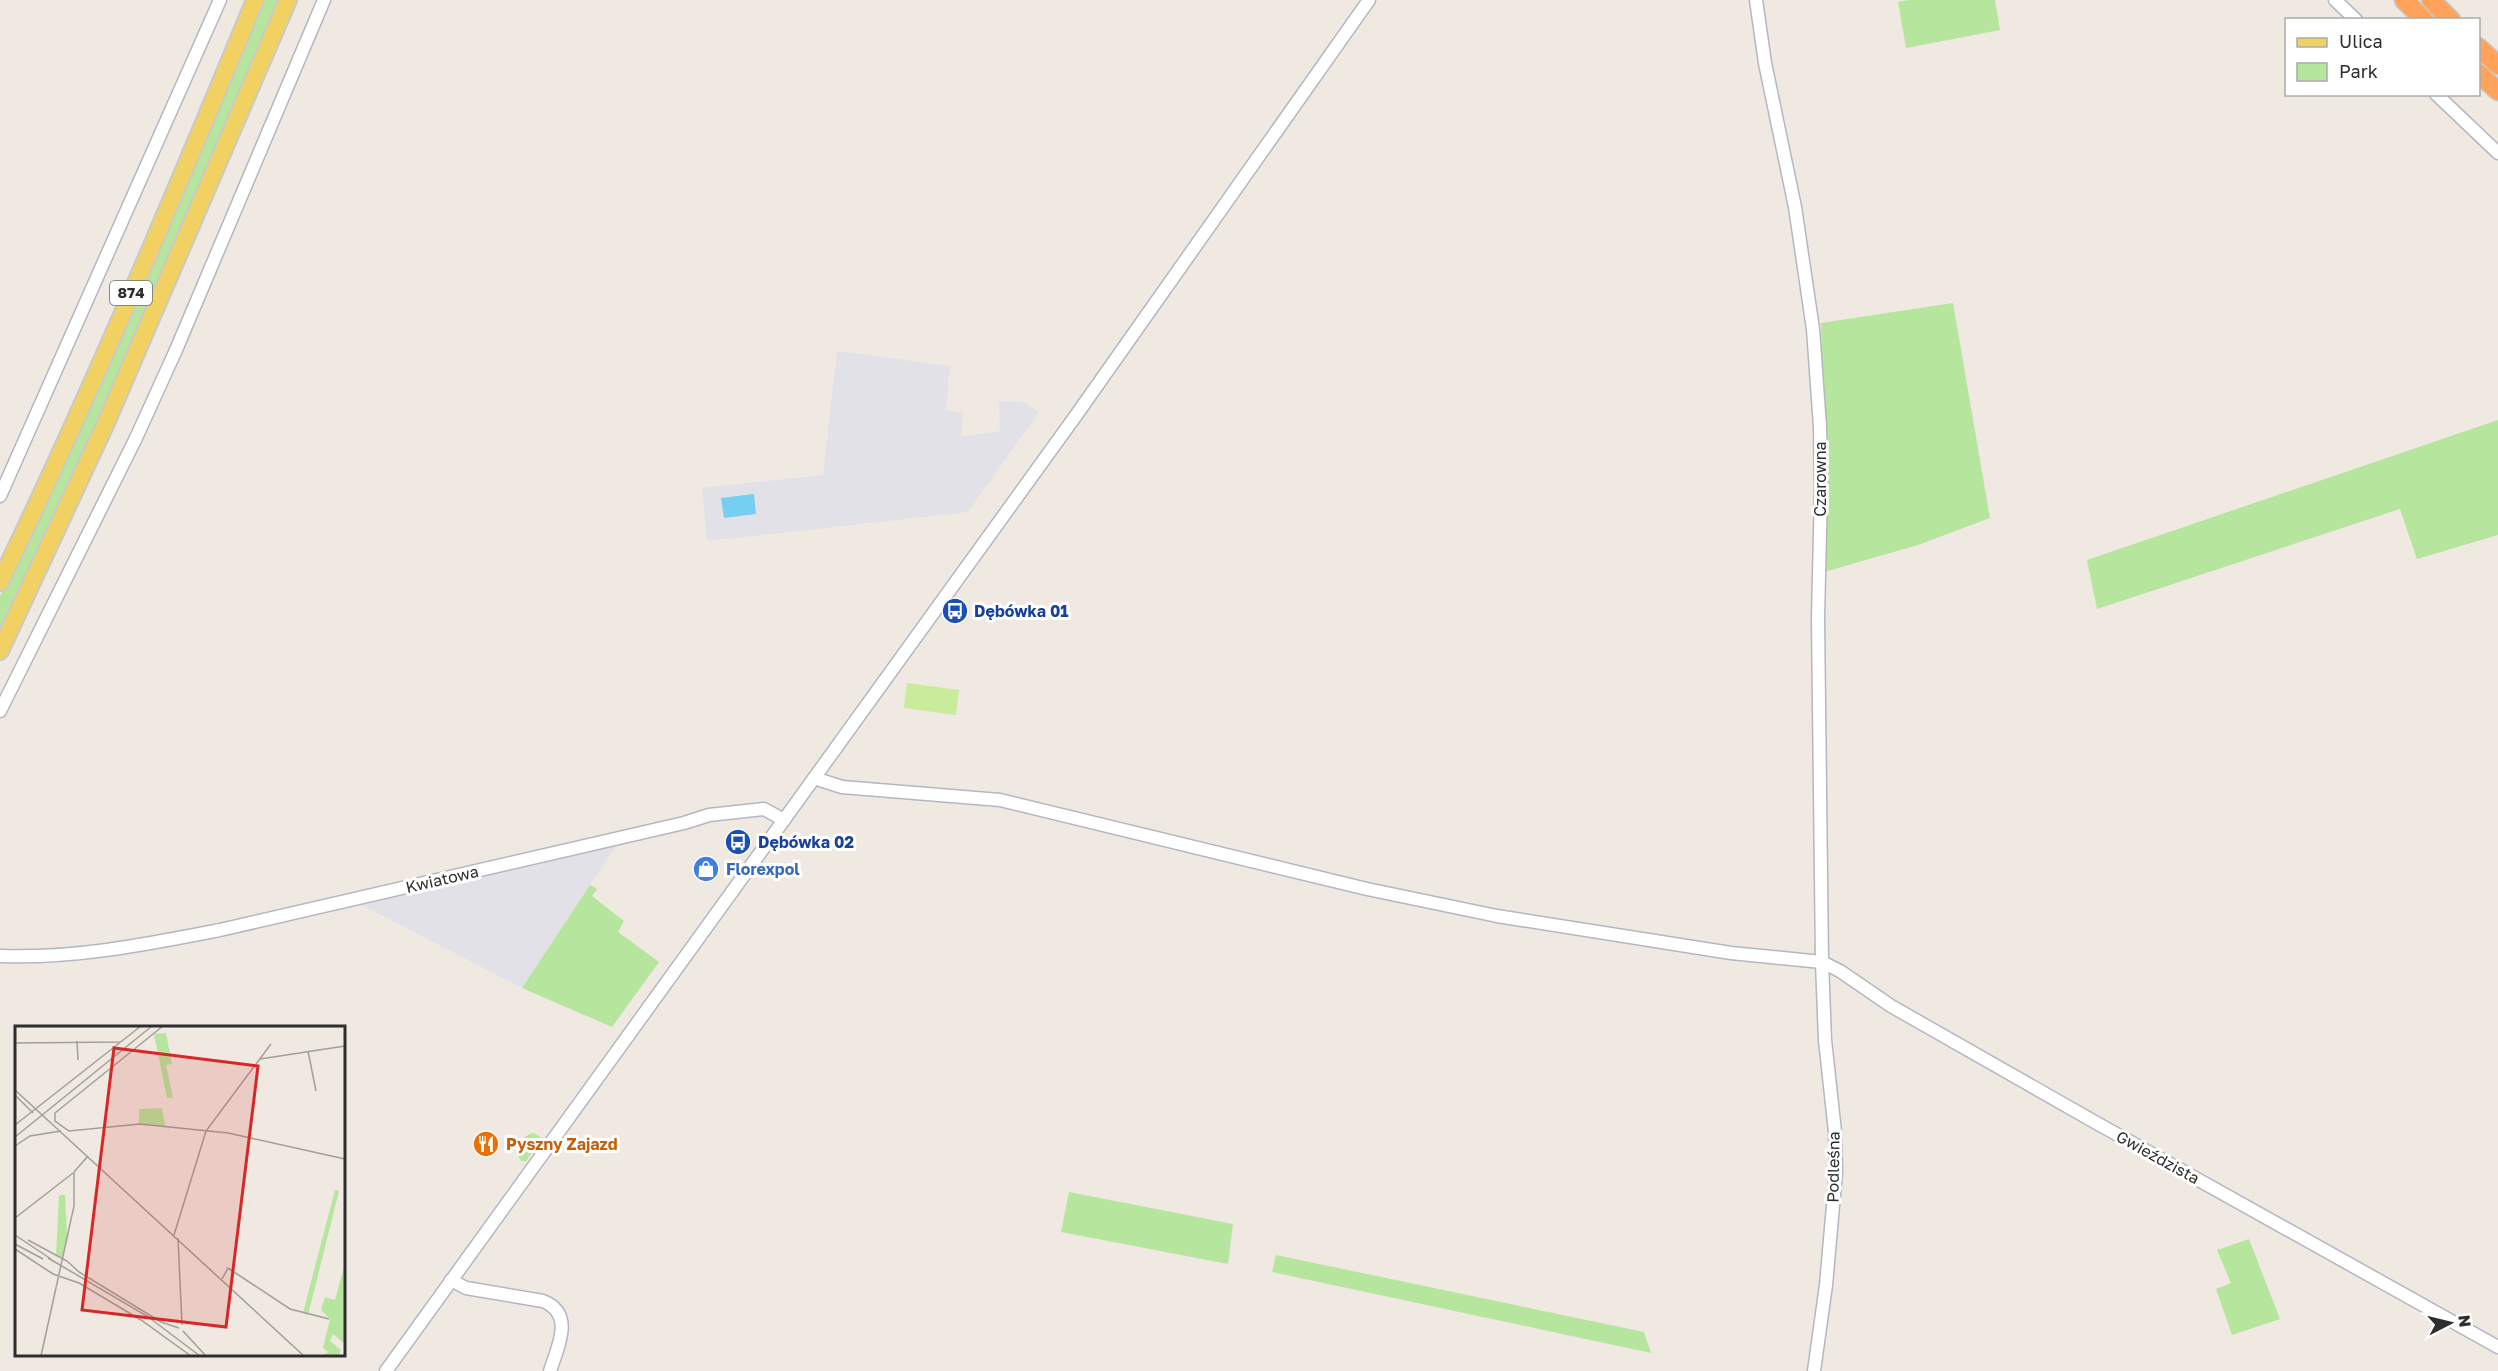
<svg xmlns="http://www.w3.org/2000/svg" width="2498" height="1371" font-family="'Golos Text',sans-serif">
	<rect width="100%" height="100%" fill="#efe9e1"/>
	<g fill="#e3e1e8">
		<polygon points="837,351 950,366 946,410 963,413 961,437 1000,431 999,401 1024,402 1039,412 968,512 707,541 702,488 823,475"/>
		<polygon points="619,841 522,988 358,903"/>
	</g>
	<g fill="#b6e59e">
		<polygon points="263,0 282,0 105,410 0,637 0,596"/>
		<polygon points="1909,0 1995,0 2000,30 1906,48 1898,2"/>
		<polygon points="1953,303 1990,518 1918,545 1824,572 1826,513 1821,323"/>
		<polygon points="2498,420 2498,535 2417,559 2400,509 2097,609 2087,560"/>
		<polygon points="590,885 597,889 592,896 624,921 618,932 659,962 612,1027 522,988"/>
		<path d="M 534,1133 L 540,1137 L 541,1140 L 526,1161 L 521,1161 L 517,1154 C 518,1144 523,1135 534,1133 Z"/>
		<polygon points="1069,1192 1233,1224 1228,1264 1061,1232"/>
		<polygon points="2249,1239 2280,1319 2232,1335 2216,1289 2231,1283 2217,1250"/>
		<polygon points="1276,1255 1644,1332 1651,1353 1272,1272"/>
	</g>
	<polygon fill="#c9ec9a" points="907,683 959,690 956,715 904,708"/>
	<polygon fill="#75cff0" points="754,494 756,514 724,518 721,498"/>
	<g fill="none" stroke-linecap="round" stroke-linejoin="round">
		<g stroke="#b4b7c1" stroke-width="15">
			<g id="minor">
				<polyline points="1756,0 1765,63 1795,207 1813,329 1820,427 1821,490 1818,618 1822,962 1825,1040 1835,1132 1836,1172 1826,1285 1814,1371"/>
				<polyline points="2335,0 2356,20"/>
				<polyline points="2436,94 2498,153"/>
				<polyline points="0,496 220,0"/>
				<polyline points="0,711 136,438 176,350 324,0"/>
				<polyline points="814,778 842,787 1000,800 1367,889 1497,916 1731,953 1822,962 1840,971 1891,1006 2093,1121 2498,1347"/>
				<path d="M 0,956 C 74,959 148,944 220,930 L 684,823 L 709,815 L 764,809 L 784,820"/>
				<path d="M 451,1280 L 466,1288 L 543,1301 C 575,1314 558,1346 550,1371"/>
				<polyline points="386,1371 1077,414 1369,0"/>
			</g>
		</g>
		<g stroke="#c9c9c9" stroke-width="20">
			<g id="major">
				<path d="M 0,582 C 92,391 174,196 255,0"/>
				<polyline points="0,651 106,423 288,0"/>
			</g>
		</g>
		<g stroke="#c9c9c9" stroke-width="21">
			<g id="highway">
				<polyline points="2404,0 2424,20"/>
				<polyline points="2431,0 2451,20"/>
				<polyline points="2478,47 2498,65"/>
				<polyline points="2478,73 2498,91"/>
			</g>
		</g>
		<use href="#minor" stroke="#fff" stroke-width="12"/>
		<use href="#major" stroke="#f2d163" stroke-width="16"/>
		<use href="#highway" stroke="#ffa35c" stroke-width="18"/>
	</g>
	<defs>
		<g id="bus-disc" transform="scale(1.35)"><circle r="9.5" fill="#1a4fb4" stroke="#fff"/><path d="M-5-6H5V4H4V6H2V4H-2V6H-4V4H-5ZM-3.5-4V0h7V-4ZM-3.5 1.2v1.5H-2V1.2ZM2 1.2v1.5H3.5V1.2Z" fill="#fff"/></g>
		<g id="shop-disc" transform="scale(1.35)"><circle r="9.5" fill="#3f7fe0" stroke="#fff"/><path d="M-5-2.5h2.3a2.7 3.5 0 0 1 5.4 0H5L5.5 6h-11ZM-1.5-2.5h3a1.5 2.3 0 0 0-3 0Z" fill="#fff"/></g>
		<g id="restaurant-disc" transform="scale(1.35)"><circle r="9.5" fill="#e8710a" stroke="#fff"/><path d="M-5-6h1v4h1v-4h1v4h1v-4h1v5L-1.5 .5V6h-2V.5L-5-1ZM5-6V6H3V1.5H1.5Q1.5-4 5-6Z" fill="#fff"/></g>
	</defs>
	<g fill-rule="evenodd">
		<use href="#bus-disc" x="955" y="611"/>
		<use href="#bus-disc" x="738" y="842"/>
		<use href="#shop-disc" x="706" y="869"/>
		<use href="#restaurant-disc" x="486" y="1144"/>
	</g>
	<g text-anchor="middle" stroke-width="6" stroke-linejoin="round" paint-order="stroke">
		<rect fill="#fff" stroke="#6d6d6d" stroke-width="1.5" x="110" y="281" width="42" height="24" rx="4.5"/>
		<g font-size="15" font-weight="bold" fill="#2e2e2e">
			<text x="131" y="298">874</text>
		</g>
		<g font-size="16" fill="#2e2e2e" stroke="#fff">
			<text transform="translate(1820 479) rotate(-90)" y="6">Czarowna</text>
			<text transform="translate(442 879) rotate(-13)" y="6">Kwiatowa</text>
			<text transform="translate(2158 1157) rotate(29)" y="6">Gwieździsta</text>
			<text transform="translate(1833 1167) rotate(-89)" y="6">Podleśna</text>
		</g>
		<g font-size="16" font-weight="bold" fill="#164399" stroke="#fff" text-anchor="start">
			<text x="974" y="617">Dębówka 01</text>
			<text x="758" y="848">Dębówka 02</text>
		</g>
		<g font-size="16" font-weight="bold" fill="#366cbe" stroke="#fff" text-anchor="start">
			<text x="726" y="875">Florexpol</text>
		</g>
		<g font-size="16" font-weight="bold" fill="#c56008" stroke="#fff" text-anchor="start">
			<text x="506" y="1150">Pyszny Zajazd</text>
		</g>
	</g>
	<g transform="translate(15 1026)">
		<rect width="330" height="330" fill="#efe9e1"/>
		<path d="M 151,7 L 157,38 L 151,39 L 158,72 L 152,72 L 139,8 ZM 147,82 L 150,100 L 124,97 L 124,83 ZM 320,164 L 324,165 L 293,289 L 288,287 ZM 44,169 L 50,169 L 52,209 L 47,231 L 41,229 ZM 330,237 L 330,318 L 318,308 L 315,315 L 326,324 L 323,330 L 308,330 L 313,326 L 308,322 L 315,293 L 306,284 L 310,271 L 320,274 Z" fill="#b6e59e"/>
		<path fill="none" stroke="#a29e99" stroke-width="1.5" d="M 148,0 L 40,87 L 40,95 L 54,105 L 125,98 L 213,107 L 330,133M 62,15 L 63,34M 0,17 L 106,16M 293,25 L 301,65M 245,33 L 330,20M 0,64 L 289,330M 0,69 L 18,87M 0,99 L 126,0M 0,111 L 137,0M 0,120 L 15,110 L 46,105M 0,192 L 58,147M 0,209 L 36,233M 159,209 L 191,105 L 256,18M 163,212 L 167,299M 13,214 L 52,235 L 64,246 L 146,296 L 164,302M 0,218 L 28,233M 0,223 L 38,248 L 64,257 L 126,294 L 176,330M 33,232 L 132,290 L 185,330M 207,253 L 213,242 L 275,283 L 314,293M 168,305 L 191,330M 26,330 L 59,180 L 59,146 L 73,130"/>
		<path fill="#d62828" fill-opacity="0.15" stroke="#d62828" stroke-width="3" d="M 99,22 L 243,40 L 211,301 L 67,284 Z"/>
		<rect width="330" height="330" fill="none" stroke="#2e2e2e" stroke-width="3"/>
	</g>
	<rect x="2285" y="18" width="195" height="78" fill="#ffffff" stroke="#ababab" stroke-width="1.5"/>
	<rect x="2297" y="38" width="30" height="9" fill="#f2d163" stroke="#ababab" stroke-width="1.5"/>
	<text x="2339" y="48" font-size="18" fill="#2e2e2e">Ulica</text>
	<rect x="2297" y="63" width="30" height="18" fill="#b6e59e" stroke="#ababab" stroke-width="1.5"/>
	<text x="2339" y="78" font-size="18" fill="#2e2e2e">Park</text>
	<g transform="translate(2450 1323) rotate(83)" stroke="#ffffff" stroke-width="4.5" paint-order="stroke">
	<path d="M0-4.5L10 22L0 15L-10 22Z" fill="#2e2e2e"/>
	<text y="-9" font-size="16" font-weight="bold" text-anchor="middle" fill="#2e2e2e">N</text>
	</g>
</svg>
